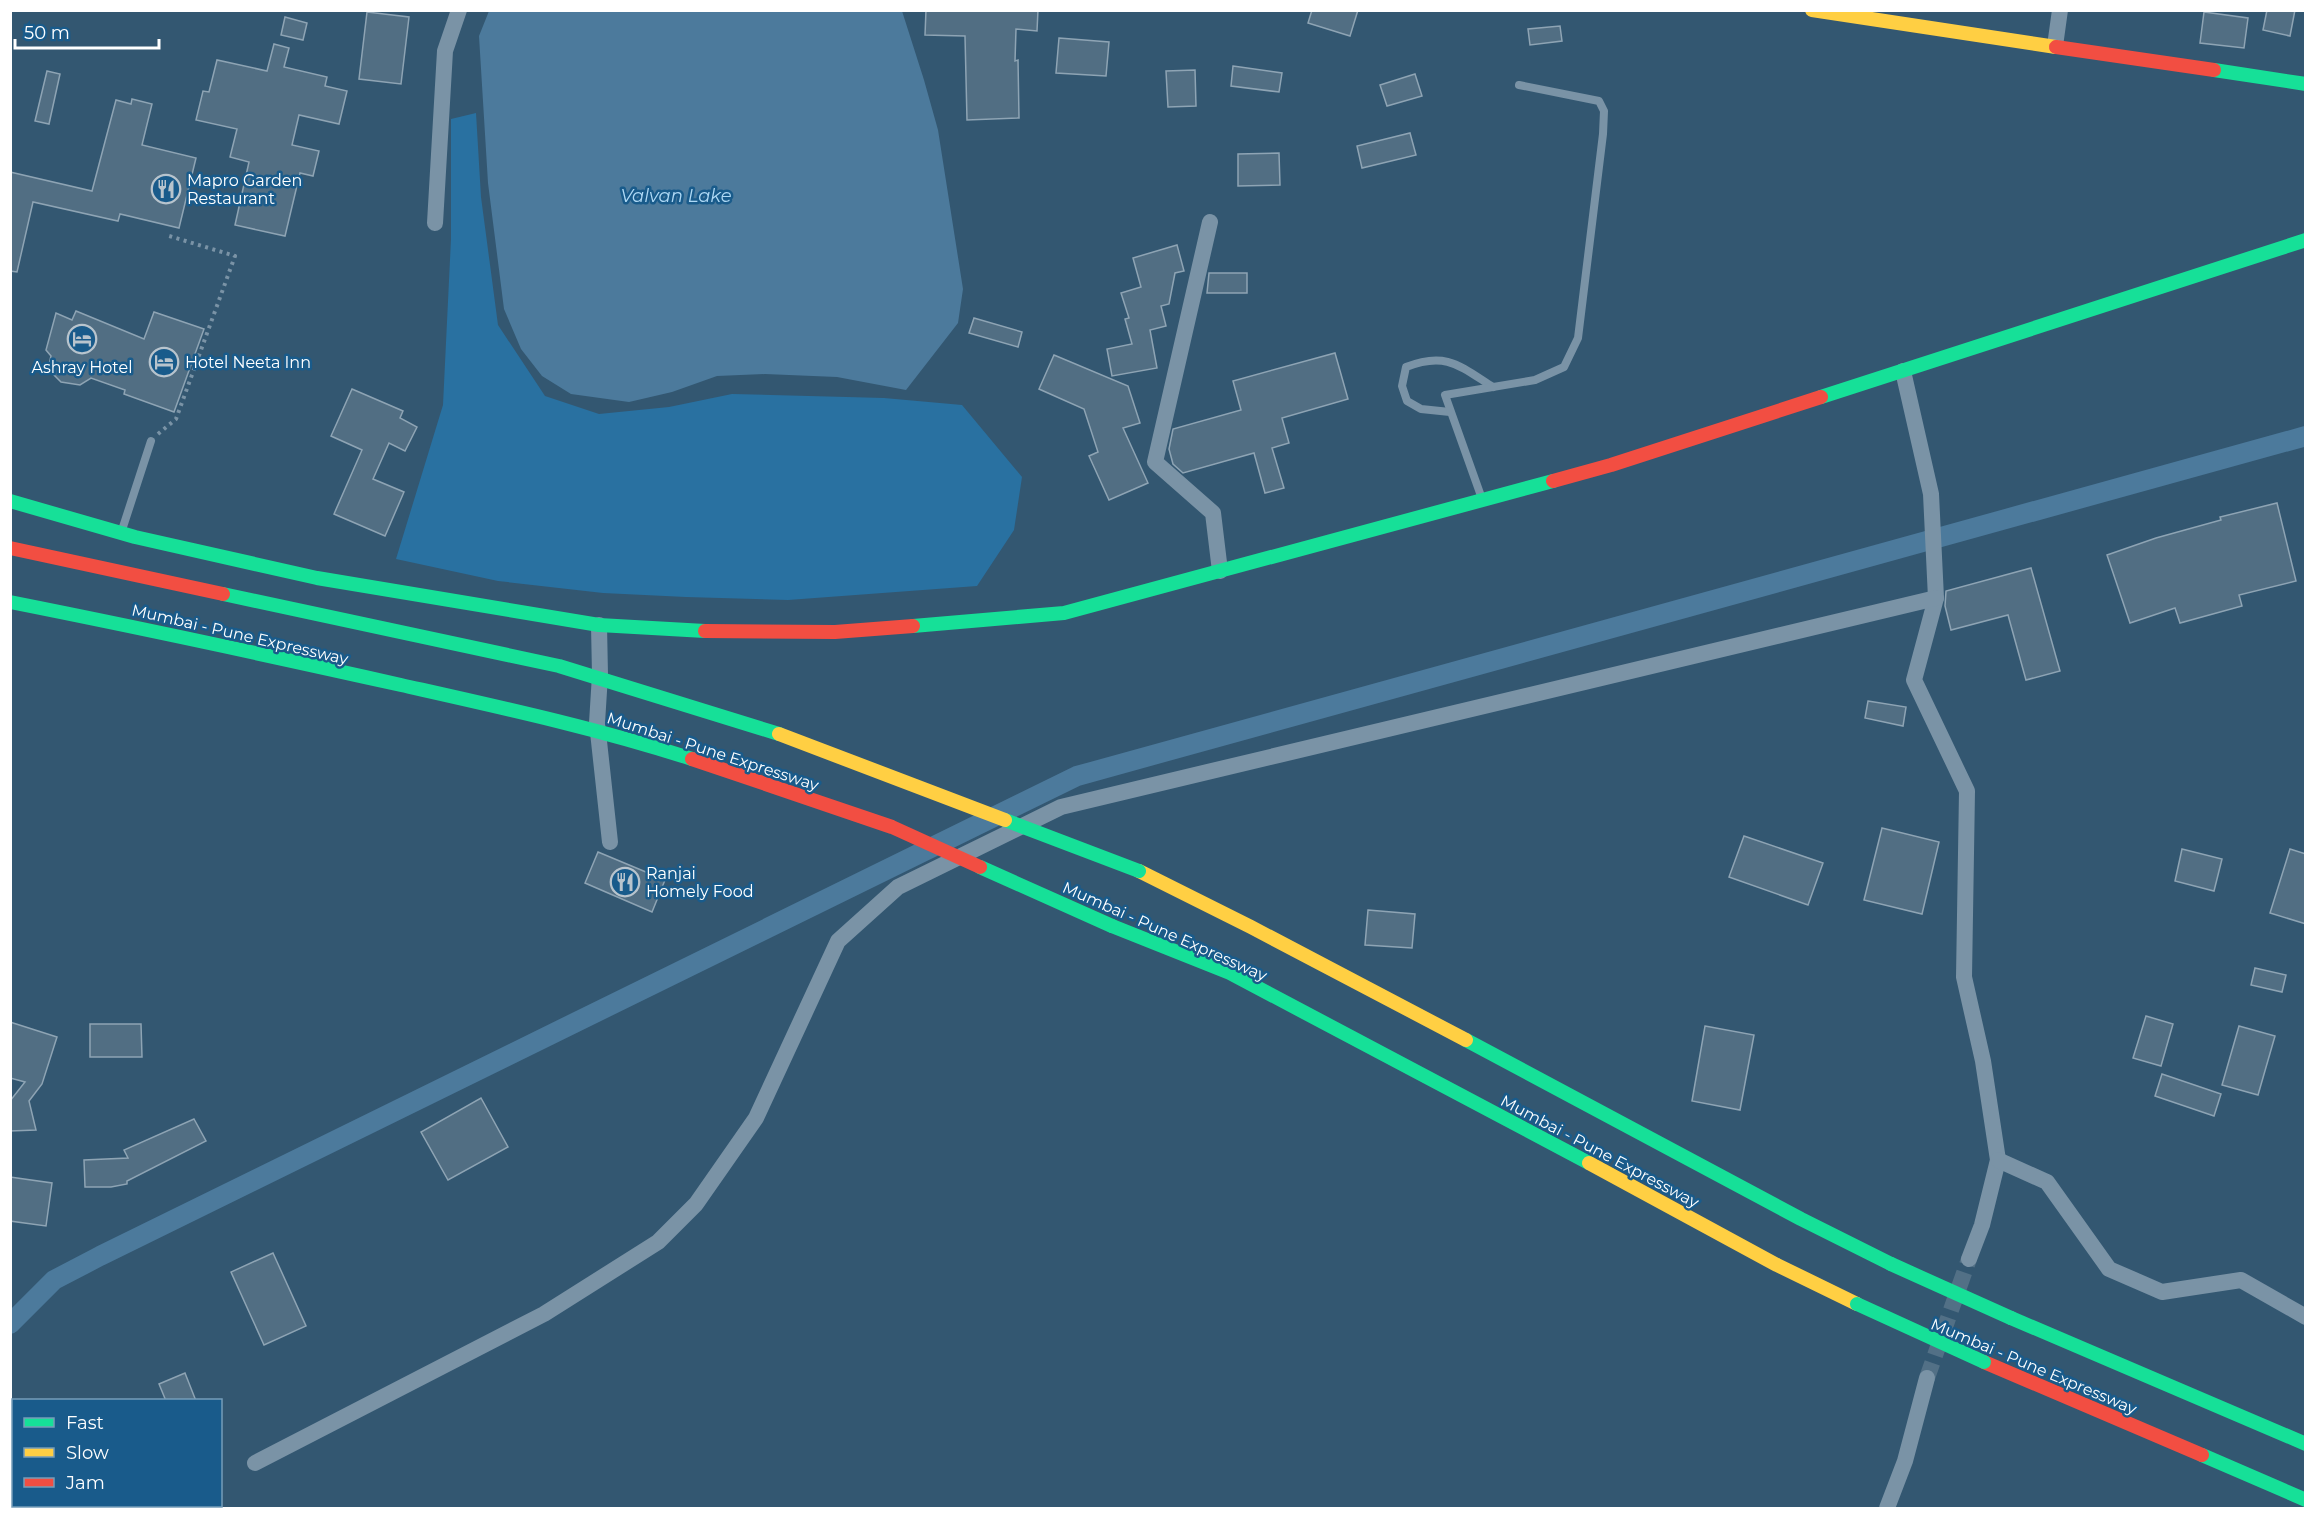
<svg xmlns="http://www.w3.org/2000/svg" width="2316" height="1519" font-family="Montserrat,sans-serif">
	<rect width="100%" height="100%" fill="#335771"/>
	<polygon fill="#2971a1" points="476,113 481,197 498,325 545,396 599,414 669,407 732,394 884,398 962,405 1022,477 1014,530 977,586 788,600 686,597 603,593 498,581 396,559 443,405 451,239 451,119"/>
	<polygon fill="#4c7a9c" points="489,11 902,11 924,80 938,130 963,289 958,323 906,390 837,377 765,374 717,376 672,392 629,402 571,394 542,376 521,349 504,309 488,183 479,36"/>
	<g fill="none" stroke-linecap="round" stroke-linejoin="round">
		<polyline stroke="#4c7a9c" stroke-width="20" points="10,1324 54,1280 100,1256 1077,776 2306,436"/>
	</g>
	<g fill="#516e83" stroke="#8ea4b4" stroke-width="1.5">
		<polygon points="926,10 1038,10 1037,31 1016,29 1015,61 1018,60 1019,118 967,120 965,36 925,35"/>
		<polygon points="1312,10 1358,10 1350,36 1308,23"/>
		<polygon points="2267,10 2295,10 2290,36 2263,30"/>
		<polygon points="367,12 409,17 401,84 359,79"/>
		<polygon points="2204,12 2248,18 2244,48 2200,43"/>
		<polygon points="285,17 307,23 303,40 281,35"/>
		<polygon points="1560,26 1562,41 1530,45 1528,29"/>
		<polygon points="1059,38 1109,42 1106,76 1056,73"/>
		<polygon points="274,44 289,48 284,67 327,77 325,86 347,91 339,124 299,115 292,145 319,151 313,176 300,173 285,236 235,225 249,162 230,157 237,129 196,120 203,91 209,92 217,60 267,71"/>
		<polygon points="1233,66 1282,73 1279,92 1231,86"/>
		<polygon points="1195,70 1196,106 1168,107 1166,71"/>
		<polygon points="47,71 60,74 49,124 35,121"/>
		<polygon points="1415,74 1422,96 1387,106 1380,85"/>
		<polygon points="132,99 152,104 142,145 196,158 179,228 120,214 118,221 33,202 17,272 10,271 10,172 92,191 116,100 131,104"/>
		<polygon points="1410,133 1416,155 1362,168 1357,146"/>
		<polygon points="1279,153 1280,185 1238,186 1238,154"/>
		<polygon points="1177,245 1184,271 1175,273 1169,304 1161,306 1166,326 1150,330 1157,368 1112,376 1107,349 1132,344 1125,319 1129,318 1121,293 1141,287 1133,258"/>
		<polygon points="1209,273 1247,273 1247,293 1207,293"/>
		<polygon points="76,311 144,339 154,312 204,329 174,412 124,394 125,390 91,378 80,385 61,382 48,369 51,356 46,350 56,313 72,320"/>
		<polygon points="974,318 1022,332 1018,347 969,333"/>
		<polygon points="1335,353 1348,399 1282,418 1289,443 1272,448 1284,488 1265,493 1254,453 1183,473 1173,464 1169,449 1173,429 1241,410 1233,381"/>
		<polygon points="1054,355 1128,386 1140,423 1123,428 1148,483 1109,500 1089,456 1098,452 1084,409 1039,389"/>
		<polygon points="352,389 403,411 400,418 417,427 405,451 389,443 373,479 404,492 385,536 334,514 362,450 331,436"/>
		<polygon points="2277,503 2296,581 2239,595 2242,606 2180,623 2175,608 2130,623 2107,555 2156,538 2221,520 2220,517"/>
		<polygon points="2031,568 2060,671 2026,680 2008,615 1951,630 1945,606 1946,591"/>
		<polygon points="1868,701 1906,707 1903,726 1865,718"/>
		<polygon points="1882,828 1939,842 1922,914 1864,900"/>
		<polygon points="1744,836 1823,863 1808,905 1729,877"/>
		<polygon points="2182,849 2222,859 2214,891 2175,881"/>
		<polygon points="2290,849 2306,854 2306,924 2270,913"/>
		<polygon points="598,852 665,880 652,912 585,883"/>
		<polygon points="1368,910 1415,914 1412,948 1365,945"/>
		<polygon points="2255,968 2286,975 2282,992 2251,985"/>
		<polygon points="2146,1016 2173,1024 2161,1066 2133,1058"/>
		<polygon points="10,1022 57,1037 42,1084 29,1101 36,1130 10,1131 10,1101 25,1082 10,1078"/>
		<polygon points="90,1024 141,1024 142,1057 90,1057"/>
		<polygon points="1705,1026 1754,1035 1740,1110 1692,1101"/>
		<polygon points="2239,1026 2275,1036 2258,1095 2222,1085"/>
		<polygon points="2162,1074 2221,1094 2214,1116 2155,1096"/>
		<polygon points="481,1098 508,1147 448,1180 421,1132"/>
		<polygon points="194,1119 206,1141 127,1181 127,1184 111,1187 85,1187 84,1160 128,1158 124,1150"/>
		<polygon points="10,1177 52,1183 46,1226 10,1221"/>
		<polygon points="273,1253 306,1326 264,1345 231,1272"/>
		<polygon points="185,1373 196,1401 166,1401 159,1384"/>
	</g>
	<g fill="none" stroke-linecap="round" stroke-linejoin="round">
		<polyline stroke="#527086" stroke-width="16" stroke-dasharray="16 8" stroke-linecap="butt" points="1927,1378 1969,1259"/>
		<polyline stroke="#7a93a6" stroke-width="4" stroke-dasharray="3 4.5" stroke-linecap="butt" points="158,434 176,419 235,256 166,235"/>
		<g stroke="#7a93a6" stroke-width="8">
			<path d="M 1450,412 L 1421,409 L 1407,401 L 1402,386 L 1406,367 C 1446,351 1460,366 1493,387"/>
			<polyline points="1481,496 1445,395 1535,380 1564,367 1578,338 1603,134 1604,111 1599,101 1519,85"/>
			<polyline points="122,530 151,441"/>
		</g>
		<g stroke="#7a93a6" stroke-width="16">
			<polyline points="2055,46 2060,10"/>
			<polyline points="1210,222 1155,462 1213,513 1220,571"/>
			<polyline points="435,223 445,51 459,10"/>
			<polyline points="1903,371 1931,494 1936,598 1914,680 1967,791 1964,977 1983,1061 1998,1160 1982,1225 1969,1259"/>
			<polyline points="599,625 600,675 597,723 610,842"/>
			<polyline points="1998,1160 2047,1182 2109,1269 2162,1292 2241,1280 2306,1317"/>
			<polyline points="255,1463 544,1314 658,1242 696,1204 756,1118 838,941 898,887 1061,807 1936,598"/>
			<polyline points="1887,1508 1905,1461 1927,1378"/>
		</g>
		<g stroke="#16e098" stroke-width="14">
			<polyline points="2214,70 2306,84"/>
			<polyline points="1821,397 2306,240"/>
			<polyline points="10,501 135,537 317,578 599,625 705,631"/>
			<polyline points="913,626 1064,613 1553,481"/>
			<polyline points="1112,926 1230,973 1589,1163"/>
			<polyline points="1466,1040 1801,1219 1891,1264"/>
			<polyline points="2011,1318 2306,1444"/>
			<polyline points="2202,1455 2306,1500"/>
		</g>
		<g stroke="#ffcf43" stroke-width="14">
			<polyline points="1812,10 2056,47"/>
			<polyline points="1139,871 1251,927 1466,1040"/>
			<polyline points="1589,1163 1777,1265 1857,1304"/>
		</g>
		<g stroke="#f24e42" stroke-width="14">
			<polyline points="2056,47 2214,70"/>
			<polyline points="1553,481 1611,465 1821,397"/>
			<polyline points="705,631 835,632 913,626"/>
			<polyline points="1984,1362 2202,1455"/>
		</g>
		<g stroke="#16e098" stroke-width="14">
			<polyline points="223,594 559,666 779,734"/>
			<path d="M 10,602 C 141,628 271,656 401,685 C 499,707 596,728 692,759"/>
			<polyline points="1005,820 1139,871"/>
			<polyline points="980,867 1112,926"/>
			<polyline points="1891,1264 2011,1318"/>
			<polyline points="1857,1304 1984,1362"/>
		</g>
		<polyline stroke="#ffcf43" stroke-width="14" points="779,734 1005,820"/>
		<g stroke="#f24e42" stroke-width="14">
			<polyline points="10,548 223,594"/>
			<polyline points="692,759 892,827 980,867"/>
		</g>
	</g>
	<defs>
		<g id="restaurant-ring" transform="scale(1.5)"><circle r="9.5" fill="#195b8b" stroke="#b8c4cd" stroke-width="1.5"/><path d="M-5-6h1v4h1v-4h1v4h1v-4h1v5L-1.5 .5V6h-2V.5L-5-1ZM5-6V6H3V1.5H1.5Q1.5-4 5-6Z" fill="#b8c4cd"/></g>
		<g id="hotel-ring" transform="scale(1.5)"><circle r="9.5" fill="#195b8b" stroke="#b8c4cd" stroke-width="1.5"/><path d="M-6-4.5h1.5V1H6V5H4.5V3h-9V5H-6ZM-4 0a1.8 1.8 0 1 1 3.6 0ZM.5 0V-2.5h3Q6-2.5 6 0Z" fill="#b8c4cd"/></g>
	</defs>
	<g fill-rule="evenodd">
		<use href="#restaurant-ring" x="166" y="189"/>
		<use href="#hotel-ring" x="82" y="339"/>
		<use href="#hotel-ring" x="164" y="362"/>
		<use href="#restaurant-ring" x="625" y="882"/>
	</g>
	<g text-anchor="middle" stroke-width="5" stroke-linejoin="round" paint-order="stroke">
		<g font-size="16" fill="#fff" stroke="#195b8b" text-anchor="start">
			<text x="187" y="186">Mapro Garden<tspan x="187" dy="18">Restaurant</tspan></text>
			<text x="185" y="368">Hotel Neeta Inn</text>
			<text x="82" y="373" text-anchor="middle">Ashray Hotel</text>
			<text x="646" y="879">Ranjai<tspan x="646" dy="18">Homely Food</tspan></text>
		</g>
		<g font-size="16" fill="#fff" stroke="#195b8b">
			<text transform="translate(240 634) rotate(13)" y="6">Mumbai - Pune Expressway</text>
			<text transform="translate(713 751) rotate(18)" y="6">Mumbai - Pune Expressway</text>
			<text transform="translate(1165 931) rotate(24)" y="6">Mumbai - Pune Expressway</text>
			<text transform="translate(1600 1151) rotate(28)" y="6">Mumbai - Pune Expressway</text>
			<text transform="translate(2034 1366) rotate(23)" y="6">Mumbai - Pune Expressway</text>
		</g>
		<g font-size="18" font-style="italic" fill="#afd9f5" stroke="#195b8b">
			<text x="676" y="202">Valvan Lake</text>
		</g>
	</g>
	<rect width="2316" height="1519" fill="none" stroke="#ffffff" stroke-width="24"/>
	<rect x="12" y="1399" width="210" height="108" fill="#195b8b" stroke="#759db9" stroke-width="1.5"/>
	<rect x="24" y="1418" width="30" height="9" fill="#16e098" stroke="#759db9" stroke-width="1.5"/>
	<text x="66" y="1429" font-size="18" fill="#ffffff">Fast</text>
	<rect x="24" y="1448" width="30" height="9" fill="#ffcf43" stroke="#759db9" stroke-width="1.5"/>
	<text x="66" y="1459" font-size="18" fill="#ffffff">Slow</text>
	<rect x="24" y="1478" width="30" height="9" fill="#f24e42" stroke="#759db9" stroke-width="1.5"/>
	<text x="66" y="1489" font-size="18" fill="#ffffff">Jam</text>
	<path d="M15 39v9h144v-9" fill="none" stroke="#ffffff" stroke-width="3"/>
	<text x="24" y="39" font-size="18" fill="#ffffff" stroke="#195b8b" stroke-width="4.5" paint-order="stroke">50 m</text>
</svg>
